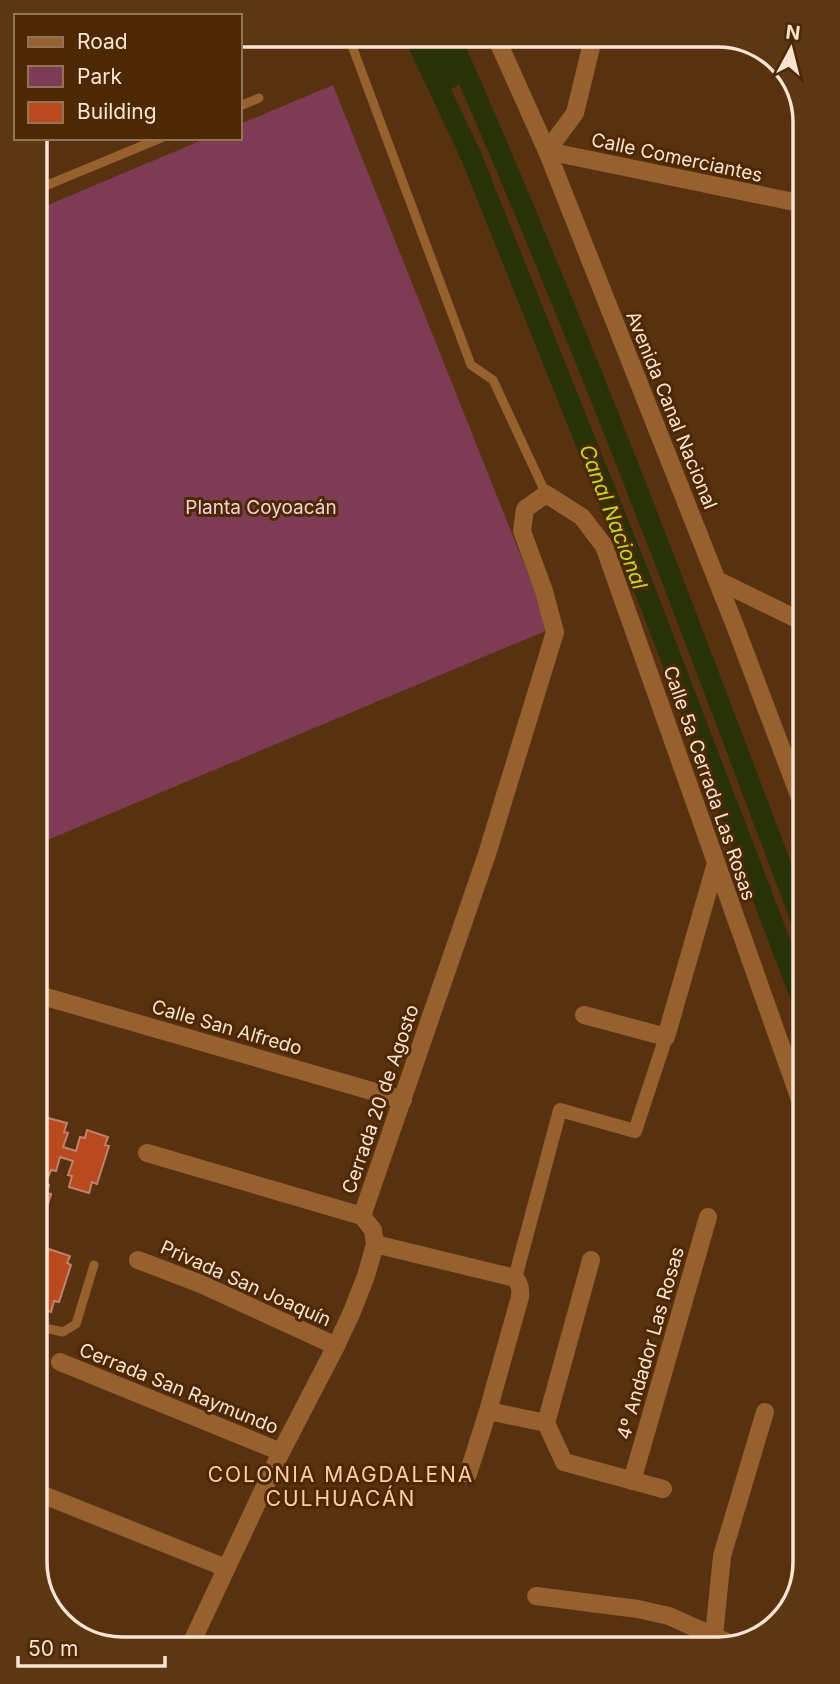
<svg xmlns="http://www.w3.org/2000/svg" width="840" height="1684" font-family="Inter,sans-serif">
	<rect width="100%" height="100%" fill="#583210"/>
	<polygon fill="#7d3c53" points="333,85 550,629 38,844 36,210 207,138 240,138 240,124"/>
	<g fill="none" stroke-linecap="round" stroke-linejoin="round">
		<g stroke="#293107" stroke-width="21">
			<polyline points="414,35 471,156 641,580 803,1002"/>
			<polyline points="431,35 450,78"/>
			<path d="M 449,35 C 578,326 690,624 802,922"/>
		</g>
	</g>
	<g fill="#b9491f" stroke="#c3806a" stroke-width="2">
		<polygon points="48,1118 67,1123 64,1132 68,1133 63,1147 76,1151 80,1137 85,1138 87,1130 108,1137 105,1145 109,1146 97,1184 92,1182 89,1193 69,1187 72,1176 68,1175 73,1161 60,1157 56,1171 51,1170 47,1180 40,1178 39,1132 42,1125 45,1126"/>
		<polygon points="40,1182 49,1185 47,1193 51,1194 40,1229"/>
		<polygon points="49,1249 70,1256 67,1263 71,1265 59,1302 54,1301 51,1312 40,1308 40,1262 42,1255 47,1257"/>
	</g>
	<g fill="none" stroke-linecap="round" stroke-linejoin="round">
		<g stroke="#97602f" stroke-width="9">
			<polyline points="348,35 471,365 493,380 546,494"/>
			<polyline points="240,106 259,98"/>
			<polyline points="35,184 45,186 161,138"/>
			<polyline points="40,1327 63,1332 76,1324 94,1265"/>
		</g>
		<polyline stroke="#97602f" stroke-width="14" points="515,1278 560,1110 635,1131 666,1037"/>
		<g stroke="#97602f" stroke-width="18">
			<polyline points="594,35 575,113 547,151 799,203"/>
			<polyline points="717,580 801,621"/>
			<polyline points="39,995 403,1100"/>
			<polyline points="584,1015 666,1037 716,863"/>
			<polyline points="147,1153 362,1216"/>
			<path d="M 375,1244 L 515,1278 C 520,1284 521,1289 520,1297 L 488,1411 L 468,1474"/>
			<polyline points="138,1260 201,1284 336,1346"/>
			<polyline points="60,1362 281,1452"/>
			<polyline points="488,1411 546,1423 564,1462 663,1489"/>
			<polyline points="546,1423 591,1260"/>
			<polyline points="632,1481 708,1217"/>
			<polyline points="41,1494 226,1568"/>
			<polyline points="536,1596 638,1609 669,1616 729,1643"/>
			<polyline points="714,1636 722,1556 765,1412"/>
			<polyline points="189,1648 281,1452 336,1346 351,1314 366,1276 375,1244 373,1230 362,1216 487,854 555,632 544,591 522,531 525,509 546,494 582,517 604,546 803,1108"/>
		</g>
		<polyline stroke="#97602f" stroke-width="18" points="495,35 547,151 737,631 802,803"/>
	</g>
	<g text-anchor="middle" stroke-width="6" stroke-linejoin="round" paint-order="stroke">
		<g font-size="19" fill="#fbe3d1" stroke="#4d2804">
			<text transform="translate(677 157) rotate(12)" y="7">Calle Comerciantes</text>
			<text transform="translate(672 410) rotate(68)" y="7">Avenida Canal Nacional</text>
			<text transform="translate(710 783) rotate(71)" y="7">Calle 5a Cerrada Las Rosas</text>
			<text transform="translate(227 1027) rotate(16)" y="7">Calle San Alfredo</text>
			<text transform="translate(380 1099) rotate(-71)" y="7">Cerrada 20 de Agosto</text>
			<text transform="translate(246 1283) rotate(24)" y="7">Privada San Joaquín</text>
			<text transform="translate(650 1343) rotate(-74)" y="7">4º Andador Las Rosas</text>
			<text transform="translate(179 1388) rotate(22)" y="7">Cerrada San Raymundo</text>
		</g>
		<g font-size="19" fill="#f2d3db" stroke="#4d2804">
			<text x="261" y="514">Planta Coyoacán</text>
		</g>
		<g font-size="21" font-style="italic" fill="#bcd92e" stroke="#4d2804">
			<text transform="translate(613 517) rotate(69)" y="7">Canal Nacional</text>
		</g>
		<g font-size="21" letter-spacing="2" fill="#fdceaa" stroke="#4d2804">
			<text x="341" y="1482">COLONIA MAGDALENA<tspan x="341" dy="24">CULHUACÁN</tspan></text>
		</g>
	</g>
	<path d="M0 0H840V1684H0ZM122 47H718A75 75 0 0 1 793 122V1562A75 75 0 0 1 718 1637H122A75 75 0 0 1 47 1562V122A75 75 0 0 1 122 47Z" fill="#5b3714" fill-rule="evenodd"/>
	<path fill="none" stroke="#fbe3d1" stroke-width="3.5" d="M122 47H718A75 75 0 0 1 793 122V1562A75 75 0 0 1 718 1637H122A75 75 0 0 1 47 1562V122A75 75 0 0 1 122 47Z"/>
	<rect x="14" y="14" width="228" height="126" fill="#4d2804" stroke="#937356" stroke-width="2"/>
	<rect x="28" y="37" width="35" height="10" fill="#97602f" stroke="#937356" stroke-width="2"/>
	<text x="77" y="49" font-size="21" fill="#fbe3d1">Road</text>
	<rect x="28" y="66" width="35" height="21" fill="#7d3c53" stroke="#937356" stroke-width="2"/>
	<text x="77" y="84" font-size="21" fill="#fbe3d1">Park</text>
	<rect x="28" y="102" width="35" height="21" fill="#b9491f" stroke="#937356" stroke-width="2"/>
	<text x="77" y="119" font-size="21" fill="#fbe3d1">Building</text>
	<g transform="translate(791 49) rotate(7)" stroke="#4d2804" stroke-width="5" paint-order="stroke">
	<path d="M0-5L12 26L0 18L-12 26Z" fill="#fbe3d1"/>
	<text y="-10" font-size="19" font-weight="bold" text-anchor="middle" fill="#fbe3d1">N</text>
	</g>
	<path d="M18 1656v10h147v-10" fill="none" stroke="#fbe3d1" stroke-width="3.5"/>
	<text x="28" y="1656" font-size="21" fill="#fbe3d1" stroke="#4d2804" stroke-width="5" paint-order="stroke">50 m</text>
</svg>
